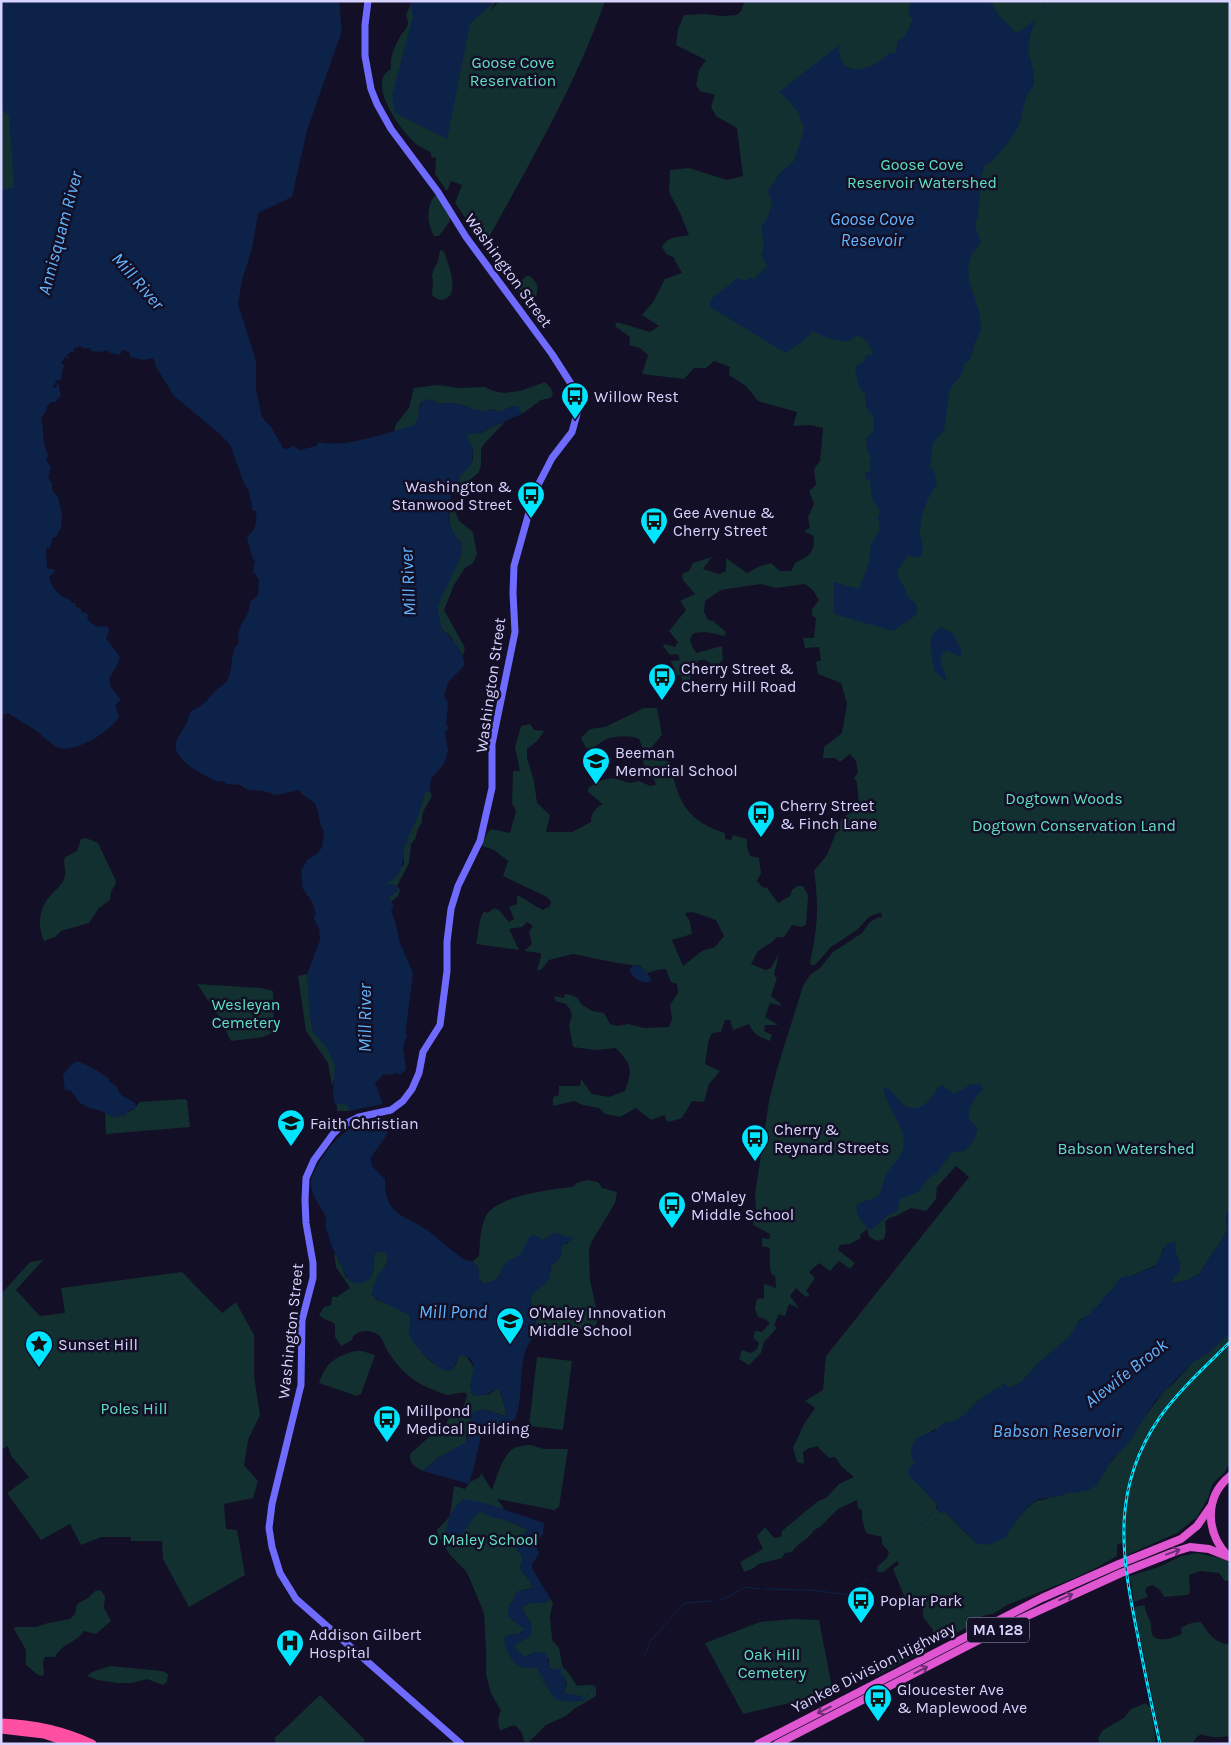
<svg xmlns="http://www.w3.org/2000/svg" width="1231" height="1745" font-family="Karla,sans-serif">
	<rect width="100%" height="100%" fill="#130f26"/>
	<g fill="#12302f" fill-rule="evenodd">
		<path d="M 412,1 L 496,1 L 490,11 L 499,1 L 605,1 C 575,87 528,166 484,246 L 455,203 L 462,185 L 451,181 L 447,191 L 435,174 L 436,158 L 431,157 L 431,153 C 426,149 419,147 415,143 C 401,131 365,82 391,69 C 389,59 395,45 400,37 C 402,32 408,28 408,23 C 408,19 407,18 406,15 Z"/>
		<path d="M 745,1 L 1230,1 L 1230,1212 L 1226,1215 L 1227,1228 L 1225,1235 L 1199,1274 L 1188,1280 L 1171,1284 L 1172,1280 L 1179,1272 C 1179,1262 1174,1251 1175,1244 L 1169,1243 L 1163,1249 L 1158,1264 L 1132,1276 L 1128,1276 L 1089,1315 L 1080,1320 L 1070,1337 L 1037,1365 L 1025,1381 L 1011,1387 L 993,1391 L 978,1401 L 966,1415 L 955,1421 L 944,1423 L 938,1429 L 933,1430 L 925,1436 L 918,1460 L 908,1472 L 937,1504 L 936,1508 L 941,1513 L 943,1512 L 946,1513 C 952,1519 971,1540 977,1542 C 1010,1554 1016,1500 1046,1499 L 1112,1461 L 1165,1390 L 1174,1383 L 1194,1361 L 1207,1354 L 1230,1332 L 1230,1462 L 1225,1472 L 1213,1483 L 1208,1498 L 1197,1517 L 1177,1533 L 1127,1555 L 1125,1542 L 1117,1545 L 1117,1556 L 1098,1567 L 1070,1580 L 1007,1605 L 995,1613 L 982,1616 L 975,1623 L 878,1675 L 876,1674 L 873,1662 L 884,1662 L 890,1656 L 902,1654 L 912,1646 L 933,1642 L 933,1630 L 923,1617 L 923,1601 L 910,1603 L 905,1598 L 893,1569 L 899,1564 L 897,1561 L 883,1572 L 878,1572 L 877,1567 L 887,1558 L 889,1552 L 882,1544 L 882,1537 L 866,1533 L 862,1519 L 862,1510 L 858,1508 L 857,1500 L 838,1509 L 820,1527 L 814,1530 C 809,1540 798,1542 792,1552 L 785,1553 L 782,1558 L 758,1564 L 754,1568 L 744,1572 L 740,1562 L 763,1549 L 757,1536 L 765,1527 L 774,1538 L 781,1537 L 782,1531 L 818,1501 L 826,1498 L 839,1484 L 854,1477 L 842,1467 L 835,1457 L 829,1458 L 817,1446 L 807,1449 L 803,1452 L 804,1464 L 797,1462 L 793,1448 L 804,1424 L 815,1408 L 805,1401 L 823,1390 L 826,1356 L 969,1177 L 956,1166 L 937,1187 L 936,1199 L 926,1211 L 911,1208 L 896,1216 L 889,1218 L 885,1222 L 886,1232 L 884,1239 L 877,1241 L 869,1237 L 867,1229 L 860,1235 L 861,1238 L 850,1244 L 840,1245 L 838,1250 L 855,1263 L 850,1269 L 839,1261 L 830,1271 L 819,1263 L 809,1272 L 815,1278 L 806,1291 L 810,1295 L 806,1297 L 796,1288 L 790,1296 L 799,1308 L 789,1304 L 785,1316 L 779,1314 L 774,1325 L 777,1328 L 764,1342 L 761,1353 L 749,1365 L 739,1359 L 742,1350 L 751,1353 L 757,1349 L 759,1343 L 753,1338 L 755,1331 L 762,1332 L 770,1323 L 765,1319 L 758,1317 L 755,1309 L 757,1299 L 764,1298 L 764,1284 L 776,1288 L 775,1276 L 772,1275 L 770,1269 L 770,1248 L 762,1246 L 762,1238 L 769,1239 L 770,1234 L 753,1225 L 756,1209 L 755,1195 L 769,1101 L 777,1069 L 803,986 L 810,975 L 820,968 L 833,952 L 862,933 L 869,923 L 878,917 L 881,918 L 882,913 L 880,913 L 870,916 L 857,930 L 831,947 L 815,965 L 811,965 L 810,962 C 818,927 819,906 814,871 L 827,855 L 842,818 L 852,812 L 859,804 L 857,783 L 854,778 L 858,773 L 856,761 L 850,754 L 840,762 L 835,758 L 823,758 L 824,747 L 842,733 L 847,704 L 841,683 L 818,674 L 816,662 L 821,660 L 819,647 L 805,648 L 803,638 L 814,638 L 816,618 L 812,615 L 812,609 L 819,600 L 813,590 L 805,584 L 776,588 L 761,584 L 727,589 L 721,590 L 705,601 L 704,612 L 708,620 L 713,621 L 726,632 L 724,636 C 713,633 707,631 694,633 L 690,639 L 692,646 L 696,653 L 722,646 L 723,660 L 715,667 L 706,660 L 700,660 L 693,666 L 687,665 L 691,674 L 689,684 L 683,683 L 681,675 L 674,675 L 675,669 L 670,661 L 680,660 L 678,654 L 670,655 L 663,646 L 664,644 L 675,647 L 678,642 L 669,631 L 686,610 L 680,601 L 695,594 L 683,580 L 682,574 L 689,571 L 693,563 L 712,557 L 703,569 L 719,574 L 726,571 L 726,558 L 747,573 L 758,567 L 771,563 L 780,571 L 791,571 L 795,563 C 810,555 814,554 814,536 L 804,531 L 810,528 L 808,517 L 814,504 L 809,491 L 816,485 L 814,469 L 820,461 L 823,428 L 810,425 L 793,426 L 797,412 L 758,401 L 746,386 L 729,375 L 730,367 L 714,361 L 706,368 L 694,368 L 684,379 L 642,374 L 648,355 L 640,348 L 629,345 L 630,337 L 615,326 L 617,322 L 650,332 L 659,326 L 642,315 L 653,302 L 665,279 L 682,273 L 674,259 L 675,258 L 666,254 L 662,247 C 668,236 678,237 689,235 L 680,213 L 669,192 L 670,170 L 689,168 L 727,180 L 743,176 L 737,128 L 716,116 L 711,107 L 715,95 L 700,91 L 696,85 L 699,70 L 706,60 L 676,45 L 678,29 L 684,15 L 704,14 L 722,16 L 737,15 L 741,11 Z"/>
		<polygon points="1,90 25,104 1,305"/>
		<path d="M 434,196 L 437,196 L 450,215 L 450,221 L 439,236 L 434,236 C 427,224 426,208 434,196 Z"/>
		<path d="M 440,250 L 444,252 C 448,262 459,291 447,298 C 440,302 437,299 432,295 L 433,282 L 432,275 L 434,268 L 438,262 Z"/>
		<path d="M 526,276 L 530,276 C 537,282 539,287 536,296 L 531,298 L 523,298 C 517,290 518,283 526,276 Z"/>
		<path d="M 545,382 L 550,387 L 553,393 L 551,398 L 541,400 L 522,414 L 517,406 L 499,412 L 492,409 L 480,413 C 465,405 454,401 439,404 L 435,401 L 426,400 L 420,404 L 418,419 L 414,427 L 394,432 L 396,424 L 409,408 L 414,388 L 437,385 L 459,388 L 485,387 L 493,391 L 504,393 L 520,391 Z"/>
		<path d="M 505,422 L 484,444 L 481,449 L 481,465 L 479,472 L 461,488 L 448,490 L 444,487 L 473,460 C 474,446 470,445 464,434 L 482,433 L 493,426 Z"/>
		<path d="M 450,509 L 451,512 L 455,511 L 459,521 L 473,532 L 477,554 L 473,563 L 465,568 L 454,585 L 444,610 L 465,648 L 463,656 L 451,637 L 440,628 L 436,608 L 462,544 C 452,533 447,524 450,509 Z"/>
		<path d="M 644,708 L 657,708 L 662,735 L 651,748 L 657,761 L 664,760 L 670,763 C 678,801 686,821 725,833 L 725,839 L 731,840 L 733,835 L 747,839 L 747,847 L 750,856 L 759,858 L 761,873 L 757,881 L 762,887 L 767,888 L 778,903 L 790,896 L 792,890 L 797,886 L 803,886 L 808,895 L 806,925 L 801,927 L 792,925 L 784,937 L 777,937 L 772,942 L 758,951 L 751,964 L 766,970 L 771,968 L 779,953 L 774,975 L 777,978 L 771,996 L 780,1003 L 781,1006 L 770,1003 L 765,1017 L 778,1025 L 765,1025 L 764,1031 L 772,1035 L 770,1041 C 759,1037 754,1035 749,1024 L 733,1030 L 730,1020 L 725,1020 L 721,1032 L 712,1033 C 707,1041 707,1054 705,1064 L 720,1071 L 709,1084 L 704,1102 L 692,1101 L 682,1118 L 669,1122 L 666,1120 L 665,1115 L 651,1120 L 636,1108 L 620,1117 L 605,1114 L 599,1108 L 583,1105 L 574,1101 L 553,1106 L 553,1097 L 559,1095 L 559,1086 L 580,1086 L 581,1079 L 592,1094 L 609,1097 L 625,1091 C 633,1069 632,1065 616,1048 L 595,1050 L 573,1047 L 569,1025 L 572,1016 L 570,1009 L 566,1004 L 556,1001 L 554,996 L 564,998 L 565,994 C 572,995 578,996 581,1004 L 592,1011 L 604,1013 L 610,1024 L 617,1026 L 628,1024 L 644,1028 L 669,1027 L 672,1019 L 670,1005 L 678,993 L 677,984 L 671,982 L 666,969 L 657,970 L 647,973 L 640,966 L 617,963 L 573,954 L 549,960 L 542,969 L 537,971 L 541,956 L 540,953 L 524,951 L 532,944 L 529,932 L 533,926 L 527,922 L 522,927 L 509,929 L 519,950 L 476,944 C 479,933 478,921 484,911 L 488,913 L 494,908 L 499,910 L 509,922 L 514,919 L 509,907 L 517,904 L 517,895 C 527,899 533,906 543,910 L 550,906 L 551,902 L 547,897 L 503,876 L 508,861 L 494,850 L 482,846 L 486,835 L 491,829 L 510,833 L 516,811 L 512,803 L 513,771 L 520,771 L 515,747 L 521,726 L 530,724 L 534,730 L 544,731 L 538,740 L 527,749 L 527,758 L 534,781 L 537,803 L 550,815 L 546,832 L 572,832 L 591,822 C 591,813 595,808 603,804 L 588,792 L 588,788 L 602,780 L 613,778 L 630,783 L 639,781 L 650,786 L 656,785 L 654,779 L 647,778 L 642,757 L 643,749 L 639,739 C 631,735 615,736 607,739 C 600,742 593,750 586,748 L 581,738 L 590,729 L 605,727 ZM 693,912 L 716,920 L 724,936 L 715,947 L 702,951 L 683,966 L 672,940 L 692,934 L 690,922 L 685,913 Z"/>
		<path d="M 430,791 L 432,796 C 427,806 421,811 422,822 L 418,829 L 415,839 L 411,844 L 409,863 L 397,886 L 400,890 L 398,896 L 391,902 L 383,883 L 404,864 L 403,845 L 424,793 Z"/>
		<path d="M 86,838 L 98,843 L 115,879 L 116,883 L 111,892 L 110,900 L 98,909 L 89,923 L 61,931 L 55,937 L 44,941 C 37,924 39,907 52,894 C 56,889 62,885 64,879 C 68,871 62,865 65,857 L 77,851 L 81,839 Z"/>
		<path d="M 312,901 L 318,909 L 329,936 L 324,952 L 324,965 L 315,971 C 313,976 314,987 315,992 L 320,999 L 318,1012 L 329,1031 L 343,1063 L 343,1088 L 350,1109 L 348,1109 L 349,1111 L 337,1111 L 337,1106 C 329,1095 336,1083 336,1071 L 332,1086 L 328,1063 L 306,1031 L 298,976 L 307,974 L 308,976 C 310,965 319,957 321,947 C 325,932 317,915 312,901 Z"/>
		<polygon points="197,984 261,988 273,991 274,1029 272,1033 263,1037 231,1041 218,1015"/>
		<polygon points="184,1099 187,1100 190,1127 106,1134 105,1113 115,1118 134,1109 140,1102"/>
		<path d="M 587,1180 L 598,1182 L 602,1188 L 617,1192 L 615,1203 L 591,1243 L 589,1251 L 590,1280 L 598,1316 L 597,1323 L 591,1331 C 569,1327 553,1328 533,1339 L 536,1331 L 536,1316 L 530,1302 L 532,1294 L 551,1271 L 551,1266 L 559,1259 L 562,1245 L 568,1243 L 567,1237 L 555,1233 L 543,1240 L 538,1237 L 524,1247 L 522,1254 L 510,1261 L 495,1281 L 484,1284 L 479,1279 L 478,1266 L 472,1262 L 479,1256 C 480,1244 480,1230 485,1218 C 493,1196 552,1189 573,1187 L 577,1183 Z"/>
		<path d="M 377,1251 L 386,1253 L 388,1258 L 375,1299 L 399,1309 L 410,1316 L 411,1324 L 409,1328 C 413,1340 424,1358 435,1364 C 440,1366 450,1365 456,1365 L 458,1358 L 461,1354 L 467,1357 L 474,1368 L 470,1386 L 488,1395 L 497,1389 L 499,1389 L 505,1406 L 505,1416 L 483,1409 L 466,1432 L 466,1443 L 438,1458 L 423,1471 C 415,1467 409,1464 410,1454 L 437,1430 L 445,1426 L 450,1416 L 464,1405 L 467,1396 L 466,1393 C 459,1392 453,1395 447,1395 C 442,1394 439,1392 436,1391 C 416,1384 400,1371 389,1353 C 384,1347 384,1338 377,1334 C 369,1329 354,1330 352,1340 L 341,1346 L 335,1337 L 335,1324 C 330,1320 324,1320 319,1315 L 324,1307 L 331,1305 L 332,1297 L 337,1297 L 350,1288 L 336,1267 L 334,1254 L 338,1257 L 338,1261 L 341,1264 L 346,1278 L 374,1268 L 373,1256 Z"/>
		<polygon points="43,1260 16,1290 40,1316 65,1313 61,1288 182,1272 222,1313 236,1302 254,1335 254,1376 260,1415 248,1440 244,1465 258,1481 253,1498 224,1504 226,1529 237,1530 245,1575 189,1607 163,1559 162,1541 131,1541 131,1537 101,1537 81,1545 70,1524 41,1540 7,1493 29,1477 11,1456 8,1446 1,1450 1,1294 30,1262"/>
		<path d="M 355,1351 L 362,1351 L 375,1355 L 361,1394 L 357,1396 L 319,1383 C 326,1362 335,1357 355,1351 Z"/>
		<polygon points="537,1357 572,1361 563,1430 529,1426"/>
		<path d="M 531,1445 L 544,1449 L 568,1449 L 559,1507 L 554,1510 L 497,1499 L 503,1507 L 506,1520 L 529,1530 L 517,1538 L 517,1550 L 523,1556 L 520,1569 L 533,1585 L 532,1588 L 522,1590 L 514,1601 L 509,1604 L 508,1616 L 523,1628 L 523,1630 L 506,1648 C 516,1663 518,1669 538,1667 L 553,1696 L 570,1695 L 564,1693 L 567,1682 L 549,1667 L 549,1659 L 535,1652 L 524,1657 L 514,1647 L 515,1644 L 529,1637 L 531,1623 L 522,1609 L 523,1606 L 530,1603 L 545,1603 L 550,1598 L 553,1603 L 550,1616 L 552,1640 L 559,1648 L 563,1668 L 568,1672 L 576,1685 C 583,1687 590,1682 596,1687 L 596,1696 L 574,1709 L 566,1716 L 546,1725 L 528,1743 L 524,1741 L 522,1733 L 516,1726 C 510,1724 506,1730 500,1730 C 497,1723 498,1717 501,1711 L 491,1693 L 486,1674 L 486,1648 L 484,1613 L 469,1577 L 465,1570 L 450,1555 L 439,1537 L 437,1530 L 450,1516 L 454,1486 L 465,1489 L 470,1482 L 480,1477 L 481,1473 L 492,1490 C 496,1479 502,1458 511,1450 C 516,1446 525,1445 531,1445 Z"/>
		<polygon points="1197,1553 1225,1559 1230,1563 1230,1581 1225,1581 1219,1573 1200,1571 1189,1575 1190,1593 1187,1595 1164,1597 1160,1590 1153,1585 1147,1587 1145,1591 1148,1597 1134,1602 1130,1576 1159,1567 1181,1556"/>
		<path d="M 100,1590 L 105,1596 L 104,1608 L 111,1621 L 96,1634 L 84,1631 C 75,1644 63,1642 55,1657 L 45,1657 L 43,1662 L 44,1674 L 42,1676 L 38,1675 L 26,1665 L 26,1650 L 14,1629 L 15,1627 L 36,1627 L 48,1623 L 70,1619 L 75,1614 L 77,1604 L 88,1598 L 95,1591 Z"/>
		<path d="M 1145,1605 C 1145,1612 1148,1615 1150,1621 C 1152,1625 1151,1630 1152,1634 C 1156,1644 1176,1638 1182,1633 L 1181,1628 C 1188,1624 1193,1622 1201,1622 C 1208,1633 1215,1644 1230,1644 L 1230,1736 C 1224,1736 1218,1738 1213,1737 C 1200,1736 1201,1730 1192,1744 L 1162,1744 L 1134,1607 Z"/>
		<polygon points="793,1619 819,1620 833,1693 743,1714 705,1643 760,1622"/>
		<polygon points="110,1666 162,1671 168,1674 167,1682 163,1685 147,1679 132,1683 117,1683 97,1680 87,1676 92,1672"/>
		<polygon points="320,1695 365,1740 362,1744 277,1744 274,1739"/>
		<polygon points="1146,1703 1151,1709 1156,1744 1100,1744 1098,1738 1103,1730 1124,1718 1131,1709"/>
	</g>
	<g fill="#0c2248">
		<path d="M 1,1 L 339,1 L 342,31 L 307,130 L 292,197 L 258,213 L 252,249 L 242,280 L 238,304 L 256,361 L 256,389 L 262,417 L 271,427 L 283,448 L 287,449 L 293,446 L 300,450 L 316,446 L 319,442 C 343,449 389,432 415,425 C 420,417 418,407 424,399 L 435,401 L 439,404 C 453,402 462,404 475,410 L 481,409 L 480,412 L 492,409 L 499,412 L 512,406 L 518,406 L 522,414 L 493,426 L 482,433 L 469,434 L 467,438 C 477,451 474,467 460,475 L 460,487 L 446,490 L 451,495 C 448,519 445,525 462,544 L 461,556 L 437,607 L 442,630 C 454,640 462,650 465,665 L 449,681 L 444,695 L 448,703 L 446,724 L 449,727 L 445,733 L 448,751 L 444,764 L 431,779 L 430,791 L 425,793 L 419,814 L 408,837 L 407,845 L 404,845 C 404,861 402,879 384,884 L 395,884 L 398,888 L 398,891 L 390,897 L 390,900 L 394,906 L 391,911 L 396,924 L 400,943 L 413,973 L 406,1030 L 407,1038 L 405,1039 L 403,1049 L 406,1068 L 405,1071 L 400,1074 L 395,1073 L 392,1075 L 384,1074 L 375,1083 L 383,1104 L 349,1111 L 347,1105 L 334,1103 L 333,1088 L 335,1066 L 327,1048 L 313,1032 L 310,1019 L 307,974 L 320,940 L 319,929 L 314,918 L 316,913 L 312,902 L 303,889 L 301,871 L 307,860 L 318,853 L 322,847 L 324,832 C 319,825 319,812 315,803 L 303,795 L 299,790 L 277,795 L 262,791 L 248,790 L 240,785 L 227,784 L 222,781 L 217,782 C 205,775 190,769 181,758 C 169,745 180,736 186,724 C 189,718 188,714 193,710 C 196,708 200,707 203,704 C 208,700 212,694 216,690 C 219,687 223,686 225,683 C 235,671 228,653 239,643 C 235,625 250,619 250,602 L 258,595 L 259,580 L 253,571 L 255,561 L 252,557 L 247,537 C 256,530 257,522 256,511 L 253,511 L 249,492 L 244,483 L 230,445 L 220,434 L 174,396 L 155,365 L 155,361 L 152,358 L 144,360 L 130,357 L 129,352 L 122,350 L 120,355 L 110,353 L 106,350 L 103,352 L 91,351 L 90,348 L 82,348 L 81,346 L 73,349 L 75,353 L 71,352 L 67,355 L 69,359 L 65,357 L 61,363 L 65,366 L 63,368 L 61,380 L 57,380 L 53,387 L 55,388 L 58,383 L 61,395 L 56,402 L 51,402 L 46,408 L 47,410 L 41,418 C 45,433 41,440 48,455 L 46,460 L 51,467 L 48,478 L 52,483 L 52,490 L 58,497 L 62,513 L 61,528 L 56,537 L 53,537 L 50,548 L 46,548 L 47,569 L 54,569 L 55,571 L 49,577 C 52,589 59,596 70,600 L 71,603 L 75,603 L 76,607 L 81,609 L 82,613 L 86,612 L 88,615 L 87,619 L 95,626 L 108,627 L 109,632 L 106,638 L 120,657 C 112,682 100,675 121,700 L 115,705 L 119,717 C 108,733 75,754 56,747 L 35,730 L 8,713 L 4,715 L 1,712 L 1,190 L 14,187 L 9,115 L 1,110 Z"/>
		<polygon points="410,1 495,1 470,24 447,139 395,113 392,95 413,17"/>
		<path d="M 911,1 L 990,1 L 1000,17 L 1017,33 L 1036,21 L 1030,35 L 1028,51 L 1034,72 L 1034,84 L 1026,97 L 1019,126 L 1002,150 L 988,165 L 985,164 L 982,174 L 978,215 L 975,225 L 981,243 L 972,253 L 968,269 L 969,280 L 980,314 L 981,331 L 975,342 L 971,358 L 964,364 L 962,374 L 952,386 L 949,394 L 944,430 L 933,443 L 930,467 L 934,470 L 937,485 C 928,494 919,520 920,533 C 921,544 925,546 921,557 L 908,556 L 897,571 L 898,577 L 905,588 L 907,596 L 915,603 L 918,610 L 916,615 L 893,631 L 834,614 L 834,582 L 859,589 L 869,563 L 871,544 L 880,530 L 878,519 L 880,510 C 871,502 871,491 870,479 L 866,479 L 865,472 L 869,472 L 871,468 L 869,463 L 871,457 L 867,452 L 866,439 L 874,430 L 874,417 C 866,410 865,403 865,393 L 859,388 L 855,368 L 859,363 L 863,363 L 866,355 L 872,355 L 873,349 L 870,348 L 868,342 L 858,335 L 847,342 L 827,338 L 813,331 L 803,341 L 786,353 L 710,307 L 710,300 L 738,278 L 747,281 L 748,277 L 754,279 L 767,266 L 761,255 L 764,245 L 761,228 L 769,214 L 772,203 L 768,191 L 780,173 L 794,161 L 804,129 L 798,112 L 789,101 L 779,92 L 839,45 C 837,81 873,71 889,53 L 895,53 L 898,40 L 902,39 L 908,31 L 913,18 L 908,16 Z"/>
		<path d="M 941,627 L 954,634 L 961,650 L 961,657 L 946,650 L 940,658 L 947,682 L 935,672 C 933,663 927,640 934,632 C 936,630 938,629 941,627 Z"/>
		<path d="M 634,965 C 642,966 650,973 651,982 C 640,983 634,979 629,970 Z"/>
		<polygon points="78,1061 98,1071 108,1078 110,1082 116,1086 121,1095 134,1102 136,1106 134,1109 129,1110 125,1116 120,1115 115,1118 99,1110 89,1108 80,1103 71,1091 65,1090 63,1075 72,1064"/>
		<path d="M 972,1084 L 979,1084 L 983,1087 L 983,1089 C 975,1098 968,1106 969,1119 L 978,1128 C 977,1137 971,1144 965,1151 L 952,1152 L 937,1173 L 929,1178 L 918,1192 L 900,1199 L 897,1211 C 884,1216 882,1223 870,1230 C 862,1223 855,1215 857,1205 C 862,1200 872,1201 878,1196 C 884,1189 882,1181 886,1174 C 891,1167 898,1160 902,1152 C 911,1131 885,1107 883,1087 C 894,1089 896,1100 904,1105 C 919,1115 932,1099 938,1087 L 942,1085 L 954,1094 Z"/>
		<path d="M 382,1118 L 385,1121 L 388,1133 L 371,1157 C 369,1167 379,1172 385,1179 C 384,1218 408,1215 431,1233 C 442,1242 453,1252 465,1260 L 471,1261 L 478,1266 L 479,1279 L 484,1284 L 495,1280 L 498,1278 L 505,1263 L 521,1254 L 524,1247 L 530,1236 L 534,1235 L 543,1240 L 555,1233 L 567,1237 L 571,1236 L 572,1238 L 572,1240 L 562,1245 L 561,1257 L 551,1266 L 550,1277 L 545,1284 L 532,1294 L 530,1302 C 533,1312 537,1318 536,1329 C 535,1338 529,1341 526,1349 C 518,1371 524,1397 515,1419 L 502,1426 L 485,1429 L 482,1431 L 473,1471 L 469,1484 L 423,1471 L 438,1458 L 466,1442 C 469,1431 466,1406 486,1410 C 493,1411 498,1415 505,1416 C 506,1408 503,1397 499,1389 C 488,1391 487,1398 473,1395 C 463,1382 487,1360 461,1355 L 458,1358 L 453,1370 L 446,1371 L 443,1370 C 432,1363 412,1345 409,1332 C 408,1326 412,1322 410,1316 C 398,1308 381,1303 371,1295 L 378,1274 L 386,1266 L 388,1258 L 385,1253 L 377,1251 C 370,1257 376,1264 373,1272 C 372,1277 367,1282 362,1283 C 347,1286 346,1274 341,1265 C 337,1257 333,1250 330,1241 C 329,1235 326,1232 326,1227 C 325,1223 327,1220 325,1215 C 320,1205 312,1197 311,1184 C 310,1179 313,1174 315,1170 C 330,1141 349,1123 382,1118 Z"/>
		<path d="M 1230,1212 L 1230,1333 L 1209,1353 L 1194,1361 L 1156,1400 L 1130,1441 L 1112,1460 L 1096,1486 L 1088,1490 L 1074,1493 L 1069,1492 L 1061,1496 L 1039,1499 L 1029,1505 L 1009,1531 L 1007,1537 L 988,1545 L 976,1543 L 946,1513 L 943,1512 L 941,1513 L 936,1508 L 938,1506 L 937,1504 L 908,1474 L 908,1469 L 914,1463 C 909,1451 910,1449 917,1438 L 938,1429 L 943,1423 C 947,1422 952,1422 955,1421 C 964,1417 969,1409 976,1403 C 982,1397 990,1394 996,1388 L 1002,1388 L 1002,1382 L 1009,1388 L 1022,1381 L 1038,1363 L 1069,1337 L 1079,1321 L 1089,1315 L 1094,1308 L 1099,1306 L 1102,1298 L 1110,1292 L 1119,1279 L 1125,1276 L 1132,1276 L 1155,1266 L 1165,1247 L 1169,1243 L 1176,1242 C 1172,1252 1183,1261 1180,1270 C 1179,1274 1174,1277 1172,1280 L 1171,1284 L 1188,1280 L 1199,1274 L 1225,1235 L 1227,1228 L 1226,1215 Z"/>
		<path d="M 464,1499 L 485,1503 L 544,1523 L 543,1534 L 535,1543 L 539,1554 L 532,1564 L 533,1570 L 550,1598 L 545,1603 L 530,1603 L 523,1606 L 522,1609 C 527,1617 538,1630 527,1638 C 522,1641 517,1642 514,1647 L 524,1657 L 535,1652 L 546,1653 C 549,1659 548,1665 551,1670 L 561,1668 L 561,1674 C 569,1680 565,1684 564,1693 C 571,1695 577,1694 583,1697 L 582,1700 L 575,1702 L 557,1700 L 553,1696 L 538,1667 C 532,1667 526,1669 521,1667 C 513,1664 501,1645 505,1636 L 521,1633 L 523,1630 L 523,1628 L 508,1616 L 509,1604 L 514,1601 L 514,1595 L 518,1591 L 533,1588 L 533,1585 L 520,1569 L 523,1556 L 517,1550 L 515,1544 L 517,1538 L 529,1530 L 509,1521 L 495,1518 L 480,1512 C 468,1520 464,1542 447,1539 C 442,1530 454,1503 464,1499 Z"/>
	</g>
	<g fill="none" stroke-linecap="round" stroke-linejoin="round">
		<g stroke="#0c2248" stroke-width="1">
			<polyline points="1039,11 1046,1"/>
			<polyline points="1027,27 1036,17"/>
			<polyline points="921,1525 938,1508"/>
			<polyline points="529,1579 531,1584 534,1585"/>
			<polyline points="765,1589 810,1590 850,1595 869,1578"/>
			<polyline points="720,1600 730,1596 745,1587 760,1589"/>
			<polyline points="645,1655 650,1641 685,1603 711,1601"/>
			<path d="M 538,1668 C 539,1679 546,1685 551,1694 L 554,1695"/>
			<polyline points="579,1701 586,1699 588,1692 596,1686"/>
		</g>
		<polyline stroke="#6f6bff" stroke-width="7" points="368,1 365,25 365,56 371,89 377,104 391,129 438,192 466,237 552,354 575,390 578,405 577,414 572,432 552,458 535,491 514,566 513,593 515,632 492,744 492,788 480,841 458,886 451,909 447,942 447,971 440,1025 423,1052 419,1073 412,1089 403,1101 391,1110 359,1117 341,1126 333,1134 314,1160 306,1178 305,1200 306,1223 313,1263 313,1278 302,1320 301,1385 272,1504 269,1528 272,1547 280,1573 296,1599 461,1744"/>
		<g stroke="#e055d1" stroke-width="8">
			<path d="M 1227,1555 C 1206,1532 1204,1497 1230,1476"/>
			<polyline points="758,1744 1042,1598 1119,1564 1181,1539 1197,1526 1211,1506"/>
			<polyline points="777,1744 1016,1621 1121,1573 1177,1551 1190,1547 1209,1549 1229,1557"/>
		</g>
		<g stroke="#ff4fa3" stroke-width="9">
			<path d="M 1,1723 C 33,1724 64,1731 92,1744"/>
			<polyline points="1,1729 44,1734 74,1744"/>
		</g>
		<g stroke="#00e5ff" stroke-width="3">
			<path id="rail" d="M 1160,1744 C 1152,1707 1144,1669 1137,1632 C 1121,1553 1111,1488 1160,1417 C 1180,1389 1206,1366 1230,1342"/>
		</g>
		<use href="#rail" stroke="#130f26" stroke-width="1" stroke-dasharray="4" stroke-linecap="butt"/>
	</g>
	<defs><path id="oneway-shaft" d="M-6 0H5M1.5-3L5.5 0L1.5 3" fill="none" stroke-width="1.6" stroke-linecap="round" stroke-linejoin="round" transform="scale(1.25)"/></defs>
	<g stroke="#6f2e73">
		<use href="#oneway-shaft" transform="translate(1173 1552) rotate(-20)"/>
		<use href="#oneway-shaft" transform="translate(1066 1597) rotate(-24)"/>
		<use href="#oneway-shaft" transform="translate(921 1670) rotate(-27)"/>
		<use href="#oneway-shaft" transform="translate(824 1710) rotate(153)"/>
	</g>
	<defs>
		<g id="bus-pin" transform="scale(1.4375)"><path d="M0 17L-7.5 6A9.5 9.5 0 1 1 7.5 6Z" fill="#00e5ff" stroke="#130f26"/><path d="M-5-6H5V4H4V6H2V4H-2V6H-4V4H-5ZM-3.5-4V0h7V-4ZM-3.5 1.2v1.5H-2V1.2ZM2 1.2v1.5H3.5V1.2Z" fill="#111"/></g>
		<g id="school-pin" transform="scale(1.4375)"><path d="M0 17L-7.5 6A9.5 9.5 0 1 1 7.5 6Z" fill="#00e5ff" stroke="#130f26"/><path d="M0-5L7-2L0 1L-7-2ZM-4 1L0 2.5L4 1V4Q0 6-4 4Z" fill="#111"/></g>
		<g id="sight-pin" transform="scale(1.4375)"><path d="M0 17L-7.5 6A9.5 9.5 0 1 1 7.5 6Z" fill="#00e5ff" stroke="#130f26"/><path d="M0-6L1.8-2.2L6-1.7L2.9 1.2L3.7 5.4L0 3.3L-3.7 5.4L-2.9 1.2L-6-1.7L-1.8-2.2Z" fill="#111"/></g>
		<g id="hospital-pin" transform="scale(1.4375)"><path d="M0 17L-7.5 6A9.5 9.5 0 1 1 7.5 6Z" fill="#00e5ff" stroke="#130f26"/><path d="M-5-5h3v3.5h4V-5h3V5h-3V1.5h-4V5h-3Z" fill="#111"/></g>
	</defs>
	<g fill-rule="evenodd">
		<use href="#bus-pin" x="575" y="396"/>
		<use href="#bus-pin" x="531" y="495"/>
		<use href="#bus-pin" x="654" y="521"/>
		<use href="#bus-pin" x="662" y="677"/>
		<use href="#school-pin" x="596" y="761"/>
		<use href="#bus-pin" x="761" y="814"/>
		<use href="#school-pin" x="291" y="1123"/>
		<use href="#bus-pin" x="755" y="1138"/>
		<use href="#bus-pin" x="672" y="1205"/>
		<use href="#school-pin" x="510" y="1321"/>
		<use href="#sight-pin" x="39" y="1344"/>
		<use href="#bus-pin" x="387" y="1419"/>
		<use href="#bus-pin" x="861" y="1600"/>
		<use href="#hospital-pin" x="290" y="1643"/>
		<use href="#bus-pin" x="878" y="1698"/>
	</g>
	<g text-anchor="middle" stroke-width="5" stroke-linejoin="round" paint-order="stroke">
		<rect fill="#130f26" stroke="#9e99be" stroke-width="1" x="967" y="1617.5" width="62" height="25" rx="4"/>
		<g font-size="15" font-weight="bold" fill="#d9d4ff">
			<text x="998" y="1635">MA 128</text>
		</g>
		<g font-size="16" fill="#5fe0c0" stroke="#130f26">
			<text x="513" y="68">Goose Cove<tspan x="513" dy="18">Reservation</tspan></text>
			<text x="922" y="170">Goose Cove<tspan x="922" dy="18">Reservoir Watershed</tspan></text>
			<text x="1064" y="804">Dogtown Woods</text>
			<text x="1074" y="831">Dogtown Conservation Land</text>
			<text x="246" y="1010">Wesleyan<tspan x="246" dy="18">Cemetery</tspan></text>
			<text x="1126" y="1154">Babson Watershed</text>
			<text x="134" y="1414">Poles Hill</text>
			<text x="483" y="1545">O Maley School</text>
			<text x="772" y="1660">Oak Hill<tspan x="772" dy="18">Cemetery</tspan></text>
		</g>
		<g font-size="16" fill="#d9d4ff" stroke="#130f26">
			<text transform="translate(509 270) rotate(54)" y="6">Washington Street</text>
			<text transform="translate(490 685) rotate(-82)" y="6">Washington Street</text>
			<text transform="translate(290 1331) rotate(-84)" y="6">Washington Street</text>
			<text transform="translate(873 1667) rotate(-27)" y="6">Yankee Division Highway</text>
		</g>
		<g font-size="16" fill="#d9d4ff" stroke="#130f26" text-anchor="start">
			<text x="594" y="402">Willow Rest</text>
			<text x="512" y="492" text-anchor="end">Washington &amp;<tspan x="512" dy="18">Stanwood Street</tspan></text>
			<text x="673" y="518">Gee Avenue &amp;<tspan x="673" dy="18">Cherry Street</tspan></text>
			<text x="681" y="674">Cherry Street &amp;<tspan x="681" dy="18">Cherry Hill Road</tspan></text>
			<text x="615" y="758">Beeman<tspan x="615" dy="18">Memorial School</tspan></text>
			<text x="780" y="811">Cherry Street<tspan x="780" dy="18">&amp; Finch Lane</tspan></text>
			<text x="310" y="1129">Faith Christian</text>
			<text x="774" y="1135">Cherry &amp;<tspan x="774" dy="18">Reynard Streets</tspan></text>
			<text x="691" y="1202">O'Maley<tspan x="691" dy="18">Middle School</tspan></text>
			<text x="529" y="1318">O'Maley Innovation<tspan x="529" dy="18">Middle School</tspan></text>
			<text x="58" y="1350">Sunset Hill</text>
			<text x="406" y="1416">Millpond<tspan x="406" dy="18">Medical Building</tspan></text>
			<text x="880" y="1606">Poplar Park</text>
			<text x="309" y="1640">Addison Gilbert<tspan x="309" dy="18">Hospital</tspan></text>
			<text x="897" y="1695">Gloucester Ave<tspan x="897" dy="18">&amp; Maplewood Ave</tspan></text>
		</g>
		<g font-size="18" font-style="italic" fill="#62b6ff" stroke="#130f26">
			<text x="872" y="225">Goose Cove<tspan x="872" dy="21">Resevoir</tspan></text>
			<text transform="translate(60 233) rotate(-75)" y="6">Annisquam River</text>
			<text transform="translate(138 281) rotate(49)" y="6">Mill River</text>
			<text transform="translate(408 582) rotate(-93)" y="6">Mill River</text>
			<text transform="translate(365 1018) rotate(-90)" y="6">Mill River</text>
			<text x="453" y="1318">Mill Pond</text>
			<text transform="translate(1126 1373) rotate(-38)" y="6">Alewife Brook</text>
			<text x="1057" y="1437">Babson Reservoir</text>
		</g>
	</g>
	<rect width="1231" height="1745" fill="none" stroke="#d9d4ff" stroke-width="5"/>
</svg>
